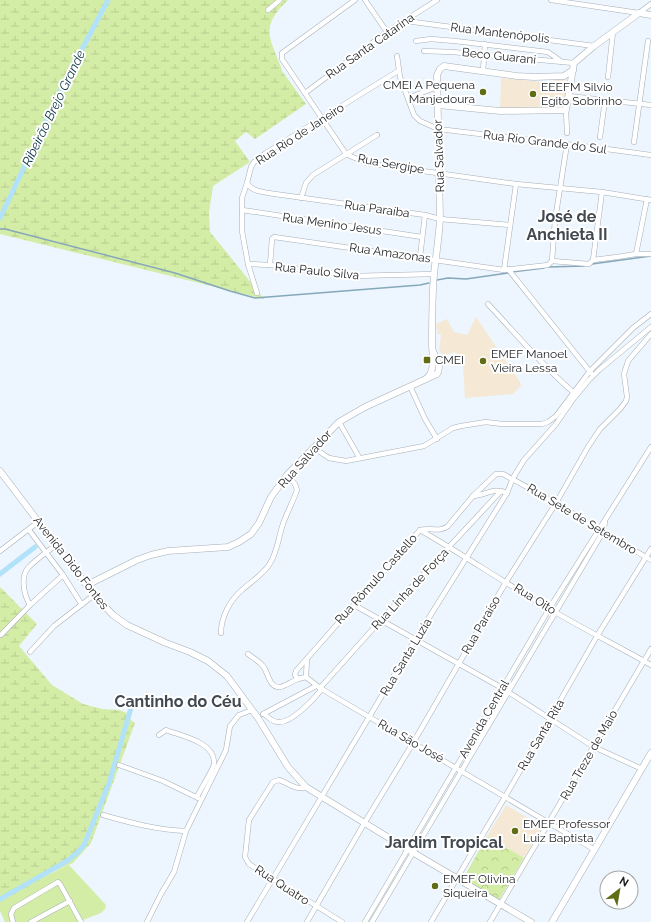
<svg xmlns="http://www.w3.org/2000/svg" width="651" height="922" font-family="Raleway,sans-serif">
	<defs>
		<pattern id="wetland-marsh" width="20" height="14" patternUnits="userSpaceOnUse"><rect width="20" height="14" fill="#d4eda6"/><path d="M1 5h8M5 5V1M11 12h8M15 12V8" fill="none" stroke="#b6cb8f"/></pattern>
		<pattern id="park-crowns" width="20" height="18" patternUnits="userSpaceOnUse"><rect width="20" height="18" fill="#d4eda6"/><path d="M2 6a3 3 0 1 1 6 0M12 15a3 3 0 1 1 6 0" fill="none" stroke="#b6cb8f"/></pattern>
	</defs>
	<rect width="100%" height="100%" fill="#edf6fe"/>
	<g fill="#f5e9d5">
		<polygon points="501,78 531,81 549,82 560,79 564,80 568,85 565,103 562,108 500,110"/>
		<polygon points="476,317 520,382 521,386 513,394 465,398 463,366 455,352 443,356 439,350 441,334 438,335 436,324 447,319 454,332 467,335"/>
		<polygon points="506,805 542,826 524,858 487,836"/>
	</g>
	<path fill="#d4eda6" d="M 69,865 L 106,905 L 105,909 L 101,913 L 78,922 L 31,922 L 29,921 L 28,922 L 5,922 L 0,911 L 0,902 C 23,889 46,875 69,865 Z"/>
	<g fill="url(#wetland-marsh)">
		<path d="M 0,0 L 288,0 C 261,26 268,35 281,67 L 282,71 L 306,104 L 255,139 L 246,132 L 235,141 L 250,162 L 213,186 L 209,213 L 210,232 L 232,259 L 264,299 L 0,234 Z"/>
		<polygon points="0,587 37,624 19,646 52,685 83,704 102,709 119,710 127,713 131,720 135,723 91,843 73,863 53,872 37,882 0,902"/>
	</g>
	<polygon fill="url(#park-crowns)" points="487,836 524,858 499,900 463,879"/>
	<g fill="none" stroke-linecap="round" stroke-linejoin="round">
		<g stroke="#85a8ba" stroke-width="1.5">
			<polyline points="0,229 5,229 175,273 230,291 255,298 420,285 429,283"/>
			<polyline points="592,264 651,256"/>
			<polyline points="548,267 584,266"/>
			<polyline points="512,272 544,268"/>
			<polyline points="437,280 448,278 466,279 508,273"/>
		</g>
		<g stroke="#b1e2fa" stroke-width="5">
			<polyline points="0,218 63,85 108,0"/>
			<polyline points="0,574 35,547"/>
			<path d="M 0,899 L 67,861 L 77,853 L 84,845 L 109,783 L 131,708 C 135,704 154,701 161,699"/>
		</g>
		<g stroke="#a6aeb6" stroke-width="5.5">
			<g id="street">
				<polyline points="355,0 282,53 282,59 346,154 366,163 516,184 602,192 651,200"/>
				<polyline points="365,0 387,32"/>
				<polyline points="551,0 639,13 651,4"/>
				<polyline points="268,10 280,0"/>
				<polyline points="406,21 594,46"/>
				<polyline points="416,41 431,39 455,41 548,52 562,62"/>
				<polyline points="424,51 452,52 574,63"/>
				<polyline points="397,56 400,77 414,115 420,121 438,129 599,148 651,155"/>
				<polyline points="483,71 485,44"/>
				<polyline points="608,77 613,32"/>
				<polyline points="305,93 387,32 437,0"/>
				<polyline points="568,96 651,105"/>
				<polyline points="408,98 437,87"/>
				<polyline points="566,110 567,133"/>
				<polyline points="600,137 605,100"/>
				<polyline points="634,142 648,41"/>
				<path d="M 247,183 C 252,191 259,191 268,193 L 425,215 L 440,219 L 510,225"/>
				<polyline points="301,198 306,183 313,175 377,135"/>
				<polyline points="242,210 422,237"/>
				<polyline points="636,254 647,199"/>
				<polyline points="420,257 425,215"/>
				<polyline points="593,260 602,192"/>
				<polyline points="552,261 555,220 567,144"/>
				<polyline points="552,261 589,264 593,260 617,257 636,254 651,254"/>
				<polyline points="248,264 270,265 353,276 434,274"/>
				<polyline points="270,265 272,239 274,237 504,270 548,265 552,261"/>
				<polyline points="508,269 591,373"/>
				<polyline points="504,270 516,184"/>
				<polyline points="257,293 248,264 242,231 242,198 247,183 251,167 254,162 266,153 398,71"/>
				<path d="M 488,304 C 516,334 542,365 573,392"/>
				<polyline points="410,386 425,419 437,439"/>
				<polyline points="339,422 359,457"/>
				<polyline points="314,448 329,458 346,461 424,446 453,428 461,426 486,422 502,424 542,424 548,422 556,416 590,371 633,328 651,314"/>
				<path d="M 507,493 C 493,487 487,495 473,496 L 448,526 C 439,533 430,527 420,530 L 296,671 L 295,675 L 298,679 L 306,677 L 320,688 L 595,850"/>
				<polyline points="473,496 496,474 503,474 556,503 598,529 651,560"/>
				<polyline points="29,530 63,575 82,605"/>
				<path d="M 420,530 C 464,555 506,584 550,609 C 583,629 618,646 651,665"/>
				<polyline points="0,551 38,522"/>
				<path d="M 30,605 C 24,595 20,577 28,568 C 36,559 47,552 56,545"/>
				<polyline points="354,605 502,688 594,747 642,769"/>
				<path d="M 221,633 C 221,617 230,600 242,590 C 251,582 262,575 269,565 C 277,553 278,540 282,527 C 286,514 293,502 297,490 L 295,484 L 287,475"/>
				<polyline points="1,635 30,605 63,575"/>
				<polyline points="30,652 54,626 94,595"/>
				<path d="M 248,654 C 253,658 259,661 263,666 C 268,672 269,688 280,687 C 286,686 292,681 298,679"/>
				<polyline points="306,677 307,659"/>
				<polyline points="320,688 380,621 501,491"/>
				<polyline points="263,714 316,686"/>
				<path d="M 264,714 C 268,717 272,722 278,722 C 291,724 314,699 322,689"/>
				<path d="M 159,735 L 166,730 C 181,736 216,742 214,764 C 213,770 200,790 197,797"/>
				<polyline points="119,765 163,781 198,798"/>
				<path d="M 306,787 C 296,791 289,783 279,780 L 273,782 L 249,820 L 245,857 L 249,864 L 342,922"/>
				<path d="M 103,815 C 131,823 158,830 186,831"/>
				<polyline points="13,922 11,914 14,908 58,882 60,884 81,922"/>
				<polyline points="31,922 70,901"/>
				<polyline points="147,922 161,894 174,872 186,831 226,750 230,726 239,715 252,710"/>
				<polyline points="247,922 415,640 507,493 513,478 524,460 556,424 574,398 589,380 599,370 651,327"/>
				<polyline points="307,922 365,822 413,743 506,582 556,503 588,447 600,429 620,409 626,401 627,397 624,374 628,361 651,334"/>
				<polyline points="365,922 549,609 651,447"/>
				<polyline points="372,922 603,532 605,522"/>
				<polyline points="431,922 505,797 597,636 651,549"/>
				<polyline points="490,922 651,649"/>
			</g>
		</g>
		<g stroke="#a6aeb6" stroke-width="7">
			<g id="secondary">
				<polyline points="438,105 500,111 566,110 574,63 594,46 639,13 651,15"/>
				<path d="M 427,378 C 435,371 433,356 432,346 C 432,322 432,298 434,274 C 436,256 439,237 440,219 L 437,75 L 440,69 L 444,66 L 517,76 L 534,77 L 564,76 L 573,70"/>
				<polyline points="0,471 94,595 113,615 127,625 166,643 190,652 208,661 227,676 258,718 288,767 306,787 407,849 531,922"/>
				<path d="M 87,585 L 137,560 L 151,555 L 168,551 L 228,547 L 239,542 L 251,534 L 259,523 L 271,497 L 287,475 L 339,422 L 365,407 L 437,374 C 442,366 436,359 433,351"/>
				<polyline points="552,922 651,753"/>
			</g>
		</g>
		<use href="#street" stroke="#fff" stroke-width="4.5"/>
		<use href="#secondary" stroke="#fff" stroke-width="6"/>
	</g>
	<g fill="#616d15" stroke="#fff" stroke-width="1.5">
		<circle cx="483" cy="92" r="4"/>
		<circle cx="533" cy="94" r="4"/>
		<rect x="423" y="356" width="8" height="8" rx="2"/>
		<circle cx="483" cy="361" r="4"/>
		<circle cx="515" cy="831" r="4"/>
		<circle cx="435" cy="886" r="4"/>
	</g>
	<g text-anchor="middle" stroke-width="4" stroke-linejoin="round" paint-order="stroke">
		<g font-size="12" fill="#1e2124" stroke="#fff">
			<text transform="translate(500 33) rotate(7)" y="4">Rua Mantenópolis</text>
			<text transform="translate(370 46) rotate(-35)" y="4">Rua Santa Catarina</text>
			<text transform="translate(499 56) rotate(6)" y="4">Beco Guarani</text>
			<text transform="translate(300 134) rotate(-33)" y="4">Rua Rio de Janeiro</text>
			<text transform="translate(545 142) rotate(7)" y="4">Rua Rio Grande do Sul</text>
			<text transform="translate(439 156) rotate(-92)" y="4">Rua Salvador</text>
			<text transform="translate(391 164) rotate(10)" y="4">Rua Sergipe</text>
			<text transform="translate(377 209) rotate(8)" y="4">Rua Paraíba</text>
			<text transform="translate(332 224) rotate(8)" y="4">Rua Menino Jesus</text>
			<text transform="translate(390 253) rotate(8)" y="4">Rua Amazonas</text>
			<text transform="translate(317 271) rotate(6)" y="4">Rua Paulo Silva</text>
			<text transform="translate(305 459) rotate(-48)" y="4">Rua Salvador</text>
			<text transform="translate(582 519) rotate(31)" y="4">Rua Sete de Setembro</text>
			<text transform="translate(71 563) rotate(52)" y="4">Avenida Dido Fontes</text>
			<text transform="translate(376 579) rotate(-48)" y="4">Rua Rômulo Castello</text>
			<text transform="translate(410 589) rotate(-47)" y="4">Rua Linha de Força</text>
			<text transform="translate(535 599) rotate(32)" y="4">Rua Oito</text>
			<text transform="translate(481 625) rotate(-60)" y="4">Rua Paraíso</text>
			<text transform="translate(406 657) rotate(-59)" y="4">Rua Santa Luzia</text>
			<text transform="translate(484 719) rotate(-60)" y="4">Avenida Central</text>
			<text transform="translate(541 735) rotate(-60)" y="4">Rua Santa Rita</text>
			<text transform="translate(411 741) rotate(30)" y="4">Rua São José</text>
			<text transform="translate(589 755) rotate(-60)" y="4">Rua Treze de Maio</text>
			<text transform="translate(282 885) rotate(33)" y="4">Rua Quatro</text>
		</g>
		<g font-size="12" fill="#1e2124" stroke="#fff" text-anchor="start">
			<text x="475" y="89" text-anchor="end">CMEI A Pequena<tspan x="475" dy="14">Manjedoura</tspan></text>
			<text x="541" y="91">EEEFM Silvio<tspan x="541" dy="14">Egito Sobrinho</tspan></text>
			<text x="491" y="358">EMEF Manoel<tspan x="491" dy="14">Vieira Lessa</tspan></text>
			<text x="435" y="364">CMEI</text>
			<text x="523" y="828">EMEF Professor<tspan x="523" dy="14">Luiz Baptista</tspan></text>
			<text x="443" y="883">EMEF Olivina<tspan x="443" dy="14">Siqueira</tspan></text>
		</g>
		<g font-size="13" font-style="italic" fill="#083141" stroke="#fff">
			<text transform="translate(53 108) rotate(-64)" y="5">Ribeirão Brejo Grande</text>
		</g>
		<g font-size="16" font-weight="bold" fill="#424950" stroke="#fff">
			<text x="567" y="222">José de<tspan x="567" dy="18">Anchieta II</tspan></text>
			<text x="178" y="707">Cantinho do Céu</text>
			<text x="444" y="848">Jardim Tropical</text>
		</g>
	</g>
	<g transform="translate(619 890) rotate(31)"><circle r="19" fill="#ffffff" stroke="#a5a6a7"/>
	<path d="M0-3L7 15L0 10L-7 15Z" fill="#616d15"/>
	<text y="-6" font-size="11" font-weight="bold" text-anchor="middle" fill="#1e2124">N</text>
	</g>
</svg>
